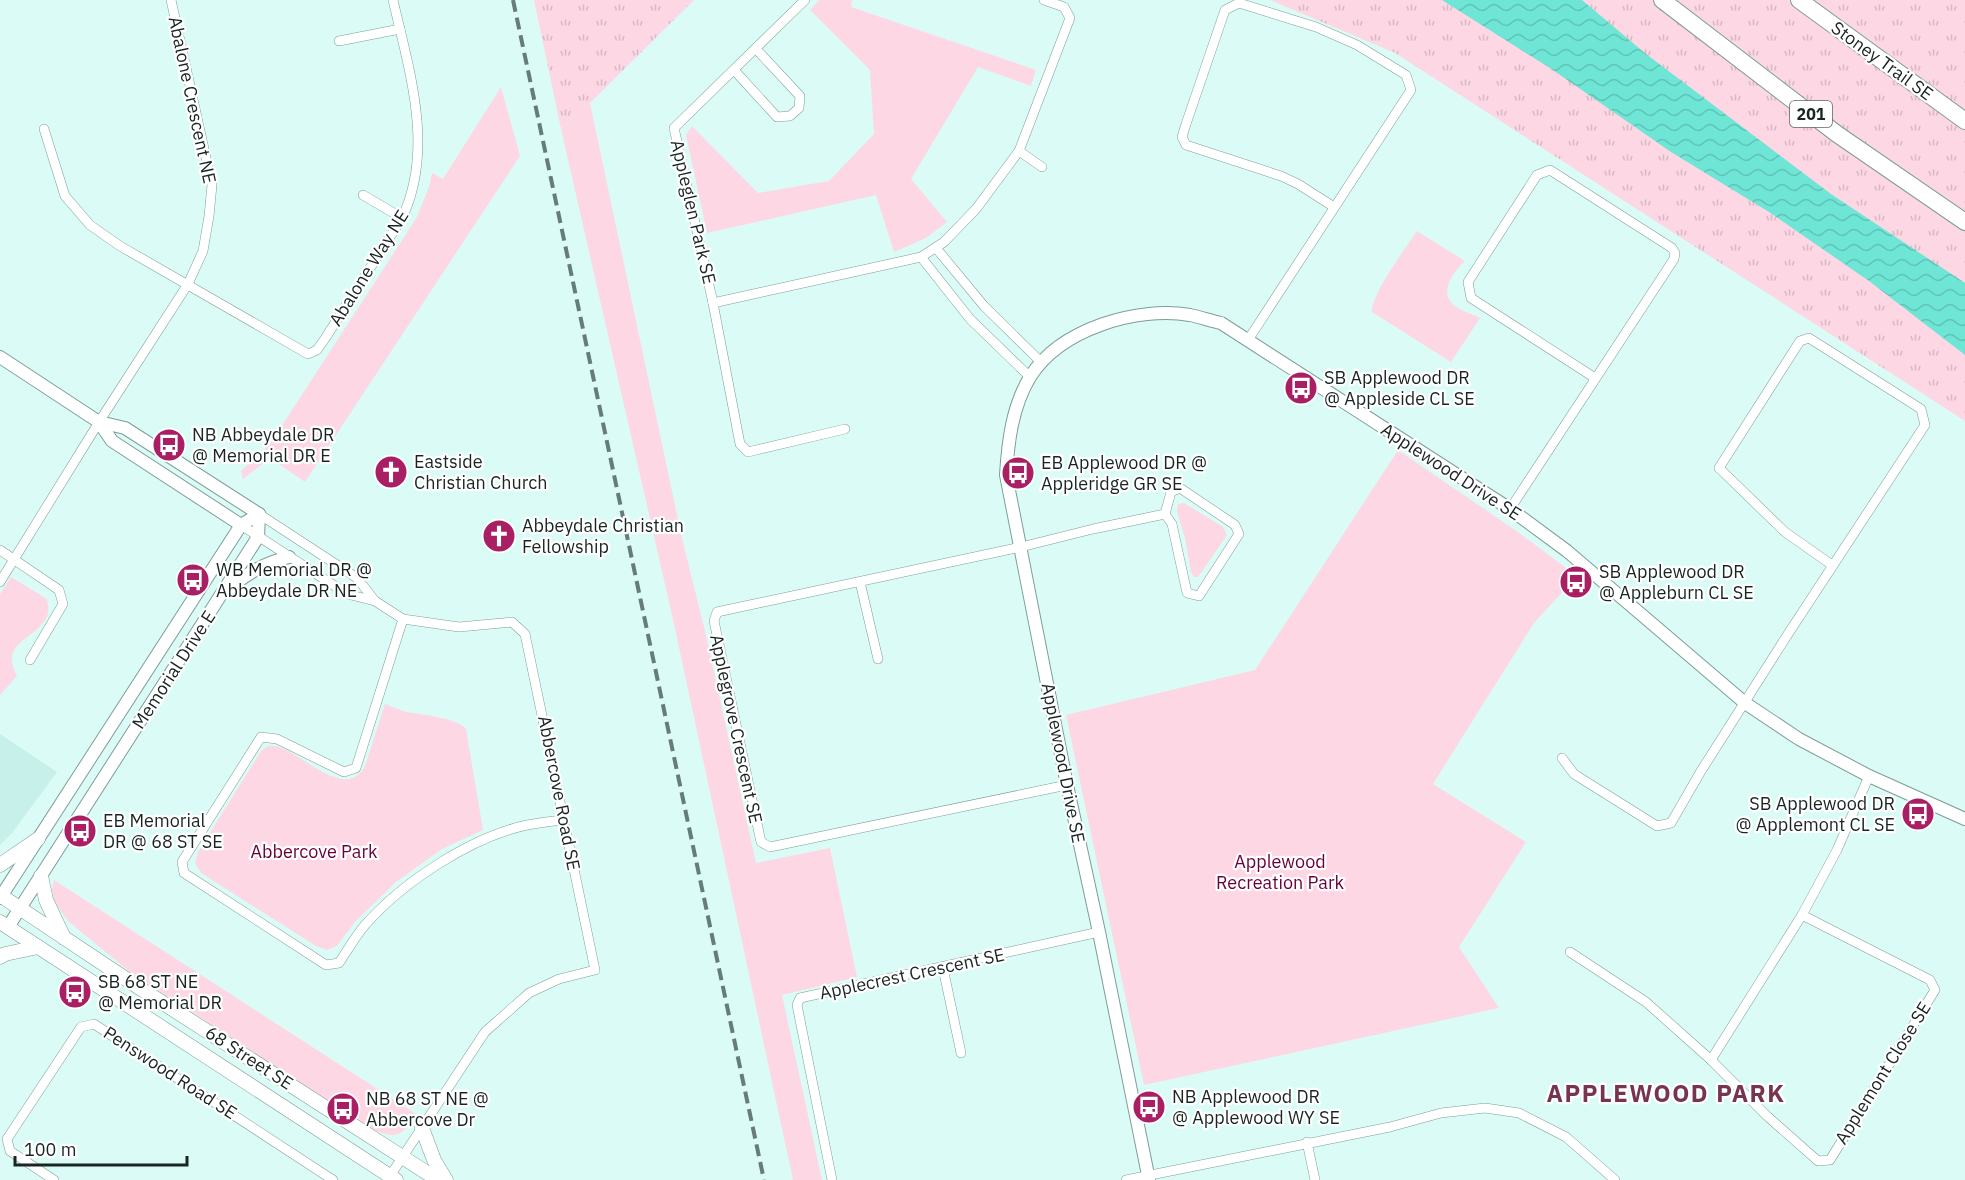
<svg xmlns="http://www.w3.org/2000/svg" width="1965" height="1180" font-family="'IBM Plex Sans',sans-serif">
	<defs>
		<pattern id="grass-tufts" width="24" height="20" patternUnits="userSpaceOnUse" patternTransform="scale(1.5)"><rect width="24" height="20" fill="#fdd7e4"/><path d="M3 7l-1-3M5 7V3M7 7l1-3M15 17l-1-3M17 17v-4M19 17l1-3" fill="none" stroke="#d8b8c3"/></pattern>
		<pattern id="water-waves" width="16" height="10" patternUnits="userSpaceOnUse" patternTransform="scale(1.5)"><rect width="16" height="10" fill="#6ee5d5"/><path d="M0 5q4-4 8 0t8 0" fill="none" stroke="#5fc4b7"/></pattern>
	</defs>
	<rect width="100%" height="100%" fill="#dbfcf6"/>
	<polygon fill="#c6f0e9" points="0,734 57,772 12,833 0,845"/>
	<g fill="url(#grass-tufts)">
		<polygon points="534,0 694,0 590,103 561,129"/>
		<polygon points="1270,0 1965,0 1965,421 1395,53"/>
	</g>
	<g fill="#fdd7e4">
		<polygon points="819,0 852,0 851,7 1036,70 1031,86 978,67 911,179 947,222 926,238 894,252 876,195 707,233 686,135 692,126 758,193 829,181 874,134 870,70 810,10"/>
		<polygon points="501,87 520,156 305,482 270,458 243,479 241,471 270,444 417,217 429,187 432,173 443,179"/>
		<polygon points="590,103 681,534 704,627 756,863 830,848 857,977 782,995 822,1180 793,1180 674,624 561,129"/>
		<path d="M 1417,231 L 1465,261 C 1452,273 1436,295 1458,308 C 1464,312 1473,314 1480,318 L 1451,362 L 1372,312 C 1371,294 1406,248 1417,231 Z"/>
		<polygon points="1398,450 1518,532 1577,576 1534,623 1433,784 1526,842 1459,947 1499,1008 1144,1085 1066,715 1255,670"/>
		<polygon points="1184,503 1223,527 1227,535 1198,577 1194,577 1191,572 1185,538 1177,512 1178,504"/>
		<path d="M 11,577 L 47,599 C 48,606 50,612 46,618 C 33,642 0,641 17,676 L 0,695 L 0,594 Z"/>
		<path d="M 385,704 C 391,706 397,709 403,711 C 419,715 456,717 466,729 L 483,830 L 442,849 L 396,882 L 355,922 L 337,946 L 327,950 L 316,946 L 201,873 L 195,863 L 198,852 L 261,751 C 265,748 268,745 274,746 C 300,749 345,804 365,766 Z"/>
		<path d="M 54,880 L 416,1114 C 403,1136 396,1140 372,1129 L 130,972 L 69,922 L 55,903 L 52,890 Z"/>
	</g>
	<polygon fill="url(#water-waves)" points="1442,0 1582,0 1646,54 1831,194 1965,283 1965,355 1869,281 1769,212 1671,152 1550,68"/>
	<g fill="none" stroke-linecap="round" stroke-linejoin="round">
		<g stroke="#7f9d98" stroke-width="10">
			<g id="minor">
				<polyline points="805,0 674,128 713,303 740,444 748,452 845,429"/>
				<polyline points="339,41 400,29"/>
				<polyline points="734,70 777,117 790,116 799,108 800,96 756,49"/>
				<path d="M 44,129 L 65,196 L 90,225 L 120,246 L 308,354 L 317,350 L 326,337 L 402,218 C 435,149 409,70 393,0"/>
				<polyline points="1019,151 1042,167"/>
				<polyline points="363,195 402,218"/>
				<polyline points="936,248 984,306 1042,363"/>
				<polyline points="921,257 970,319 1030,377"/>
				<polyline points="713,303 921,257 944,242 976,209 1019,151 1070,18 1064,7 1044,0"/>
				<polyline points="1248,340 1411,90 1406,75 1357,45 1316,27 1239,3 1225,10 1186,124 1182,137 1186,145 1281,176 1298,184 1334,207"/>
				<polygon points="1180,488 1235,525 1239,534 1199,596 1187,593 1172,524 1165,514 1171,492"/>
				<polyline points="1510,509 1674,259 1675,253 1672,248 1550,170 1537,175 1468,282 1471,298 1595,378"/>
				<polyline points="259,514 357,578 375,601 403,619 459,627 512,622 525,634 595,970 559,979 529,993 485,1032 390,1176"/>
				<polyline points="241,525 347,594 375,601"/>
				<polyline points="0,550 59,590 63,604 30,660"/>
				<polyline points="0,582 99,422 188,284 203,251 209,216 212,185 171,0"/>
				<polyline points="860,582 878,659"/>
				<path d="M 403,619 L 356,768 L 344,772 L 277,739 L 261,737 L 182,862 L 184,873 L 326,965 L 339,963 C 347,951 355,937 365,925 C 403,882 471,837 527,825 C 539,823 552,821 564,820"/>
				<polyline points="1562,758 1574,774 1657,826 1671,823 1701,771 1788,634 1925,425 1921,409 1809,338 1800,341 1719,468 1785,532 1832,565"/>
				<polyline points="1067,785 770,847 761,842 714,621 717,612 1021,547 1093,529 1165,514"/>
				<polygon points="1802,915 1930,980 1935,990 1830,1160 1818,1161 1767,1116 1711,1060"/>
				<polyline points="1802,915 1837,850 1869,776"/>
				<polyline points="1570,952 1646,1002 1711,1060"/>
				<polyline points="943,968 961,1053"/>
				<polyline points="1307,1142 1315,1180"/>
				<polyline points="54,1180 10,1151 7,1139 81,1027 94,1024 333,1180"/>
				<polyline points="832,1180 797,1005 800,998 1099,932"/>
				<polyline points="1126,1180 1390,1127 1441,1113 1485,1108 1519,1113 1566,1137 1615,1180"/>
			</g>
		</g>
		<g stroke="#7f9d98" stroke-width="14">
			<g id="tertiary">
				<polyline points="0,357 99,422 112,441 241,525"/>
				<polyline points="99,422 125,428 259,514"/>
				<path d="M 231,587 C 249,572 266,562 289,557"/>
				<polyline points="0,898 241,525 259,514"/>
				<polyline points="8,927 258,537 259,514"/>
				<path d="M 1149,1180 L 1099,932 L 1067,785 L 1006,475 C 1008,442 1012,407 1030,377 C 1060,329 1137,306 1190,315 C 1200,317 1211,321 1221,323 L 1510,509 L 1567,551 L 1745,703 L 1799,739 L 1869,776 L 1965,819"/>
			</g>
		</g>
		<g stroke="#7f9d98" stroke-width="15">
			<g id="secondary">
				<polyline points="0,865 38,839"/>
				<polyline points="41,876 46,900 64,938"/>
				<polyline points="0,895 132,983 438,1180"/>
				<polyline points="0,922 396,1180"/>
				<polyline points="0,957 5,954 38,947"/>
				<polyline points="422,1128 434,1160 446,1180"/>
			</g>
		</g>
		<g stroke="#7f9d98" stroke-width="18">
			<g id="motorway">
				<polyline points="1662,0 1837,134 1965,222"/>
				<polyline points="1799,0 1965,121"/>
			</g>
		</g>
		<use href="#minor" stroke="#fff" stroke-width="9"/>
		<use href="#tertiary" stroke="#fff" stroke-width="12"/>
		<use href="#secondary" stroke="#fff" stroke-width="14"/>
		<use href="#motorway" stroke="#fff" stroke-width="16"/>
		<polyline stroke="#677c78" stroke-width="4" stroke-dasharray="12 6" stroke-linecap="butt" points="513,0 764,1180"/>
	</g>
	<defs>
		<g id="bus-disc" transform="scale(1.725)"><circle r="9.5" fill="#a91f64" stroke="#fff"/><path d="M-5-6H5V4H4V6H2V4H-2V6H-4V4H-5ZM-3.5-4V0h7V-4ZM-3.5 1.2v1.5H-2V1.2ZM2 1.2v1.5H3.5V1.2Z" fill="#fff"/></g>
		<g id="church-disc" transform="scale(1.725)"><circle r="9.5" fill="#a91f64" stroke="#fff"/><path d="M-1.2-6h2.4v3.5h3.3v2.4h-3.3V6h-2.4V-.1h-3.3v-2.4h3.3Z" fill="#fff"/></g>
	</defs>
	<g fill-rule="evenodd">
		<use href="#bus-disc" x="1301" y="388"/>
		<use href="#bus-disc" x="169" y="445"/>
		<use href="#church-disc" x="391" y="472"/>
		<use href="#bus-disc" x="1018" y="473"/>
		<use href="#church-disc" x="499" y="536"/>
		<use href="#bus-disc" x="193" y="580"/>
		<use href="#bus-disc" x="1576" y="582"/>
		<use href="#bus-disc" x="1918" y="814"/>
		<use href="#bus-disc" x="80" y="831"/>
		<use href="#bus-disc" x="75" y="992"/>
		<use href="#bus-disc" x="1149" y="1107"/>
		<use href="#bus-disc" x="343" y="1109"/>
	</g>
	<g text-anchor="middle" stroke-width="4.5" stroke-linejoin="round" paint-order="stroke">
		<rect fill="#fff" stroke="#5e6665" stroke-width="1.5" x="1790" y="101" width="42" height="26" rx="4.5"/>
		<g font-size="16" font-weight="bold" fill="#192523">
			<text x="1811" y="120">201</text>
		</g>
		<g font-size="18" fill="#192523" stroke="#fff">
			<text transform="translate(1882 61) rotate(36)" y="6">Stoney Trail SE</text>
			<text transform="translate(192 100) rotate(78)" y="6">Abalone Crescent NE</text>
			<text transform="translate(693 212) rotate(77)" y="6">Appleglen Park SE</text>
			<text transform="translate(369 268) rotate(-58)" y="6">Abalone Way NE</text>
			<text transform="translate(1451 472) rotate(33)" y="6">Applewood Drive SE</text>
			<text transform="translate(174 670) rotate(-57)" y="6">Memorial Drive E</text>
			<text transform="translate(736 729) rotate(78)" y="6">Applegrove Crescent SE</text>
			<text transform="translate(1063 763) rotate(79)" y="6">Applewood Drive SE</text>
			<text transform="translate(559 793) rotate(79)" y="6">Abbercove Road SE</text>
			<text transform="translate(912 974) rotate(-12)" y="6">Applecrest Crescent SE</text>
			<text transform="translate(249 1058) rotate(33)" y="6">68 Street SE</text>
			<text transform="translate(170 1073) rotate(33)" y="6">Penswood Road SE</text>
			<text transform="translate(1883 1073) rotate(-58)" y="6">Applemont Close SE</text>
		</g>
		<g font-size="18" fill="#192523" stroke="#fff" text-anchor="start">
			<text x="1324" y="384">SB Applewood DR<tspan x="1324" dy="21">@ Appleside CL SE</tspan></text>
			<text x="192" y="441">NB Abbeydale DR<tspan x="192" dy="21">@ Memorial DR E</tspan></text>
			<text x="414" y="468">Eastside<tspan x="414" dy="21">Christian Church</tspan></text>
			<text x="1041" y="469">EB Applewood DR @<tspan x="1041" dy="21">Appleridge GR SE</tspan></text>
			<text x="522" y="532">Abbeydale Christian<tspan x="522" dy="21">Fellowship</tspan></text>
			<text x="216" y="576">WB Memorial DR @<tspan x="216" dy="21">Abbeydale DR NE</tspan></text>
			<text x="1599" y="578">SB Applewood DR<tspan x="1599" dy="21">@ Appleburn CL SE</tspan></text>
			<text x="1895" y="810" text-anchor="end">SB Applewood DR<tspan x="1895" dy="21">@ Applemont CL SE</tspan></text>
			<text x="103" y="827">EB Memorial<tspan x="103" dy="21">DR @ 68 ST SE</tspan></text>
			<text x="98" y="988">SB 68 ST NE<tspan x="98" dy="21">@ Memorial DR</tspan></text>
			<text x="1172" y="1103">NB Applewood DR<tspan x="1172" dy="21">@ Applewood WY SE</tspan></text>
			<text x="366" y="1105">NB 68 ST NE @<tspan x="366" dy="21">Abbercove Dr</tspan></text>
		</g>
		<g font-size="18" fill="#6a003a" stroke="#fff">
			<text x="314" y="858">Abbercove Park</text>
			<text x="1280" y="868">Applewood<tspan x="1280" dy="21">Recreation Park</tspan></text>
		</g>
		<g font-size="24" font-weight="bold" letter-spacing="1.5" fill="#773450" stroke="#fff">
			<text x="1666" y="1102">APPLEWOOD PARK</text>
		</g>
	</g>
	<path d="M15 1156v9h172v-9" fill="none" stroke="#192523" stroke-width="3"/>
	<text x="24" y="1156" font-size="18" fill="#192523" stroke="#ffffff" stroke-width="4.5" paint-order="stroke">100 m</text>
</svg>
